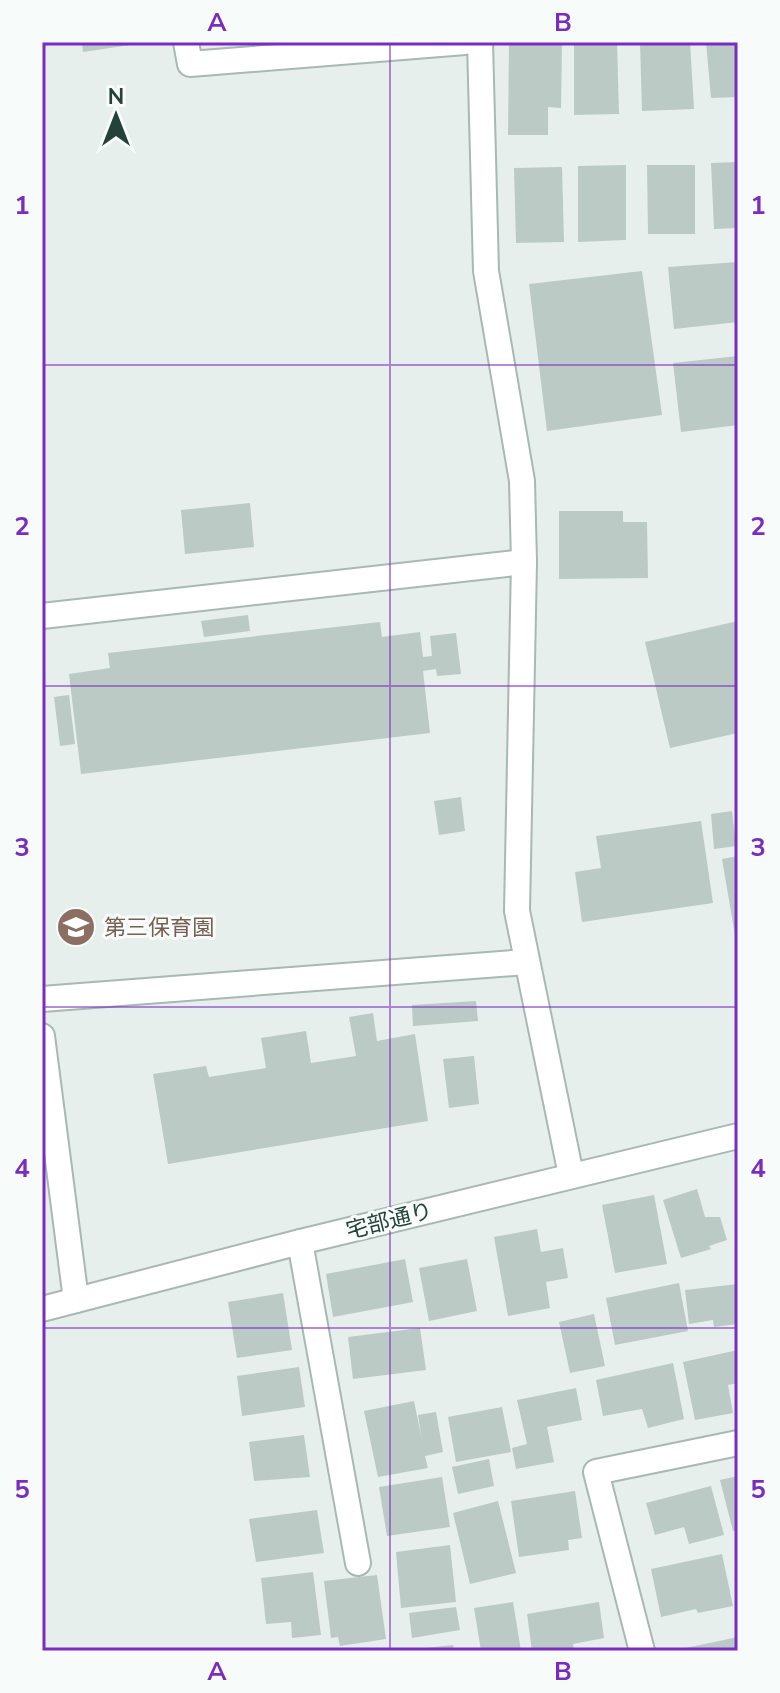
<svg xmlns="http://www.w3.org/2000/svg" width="780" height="1693" font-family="'Nunito Sans','Noto Sans JP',sans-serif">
	<rect width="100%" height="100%" fill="#e6efeb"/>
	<g fill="#bbcac4">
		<polygon points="82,42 137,42 137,44 83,52"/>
		<polygon points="509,42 562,42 561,108 548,107 548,135 508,135"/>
		<polygon points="574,42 617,42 619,114 574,115"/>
		<polygon points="640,42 690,42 694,109 642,111"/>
		<polygon points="706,42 738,42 738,97 711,98"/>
		<polygon points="738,162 738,228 714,229 711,163"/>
		<polygon points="626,165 626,240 578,242 578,166"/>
		<polygon points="647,165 695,165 695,234 648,234"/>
		<polygon points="562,167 564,242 516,243 514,168"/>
		<polygon points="738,262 738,322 674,329 668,267"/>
		<polygon points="642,271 662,415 547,431 529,284"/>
		<polygon points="738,356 738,425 681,432 673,363"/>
		<polygon points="250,503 254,547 185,554 181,510"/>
		<polygon points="559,511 623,511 623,522 647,522 648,578 559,579"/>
		<polygon points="248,615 250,631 204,637 201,621"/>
		<polygon points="738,621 738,733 670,748 645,642"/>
		<polygon points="380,622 382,637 420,632 423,657 432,656 430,636 456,633 461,674 437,676 436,669 423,671 430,733 81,774 69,674 110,668 108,653"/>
		<polygon points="69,695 75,744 60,746 54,697"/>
		<polygon points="461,797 465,831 439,835 434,801"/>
		<polygon points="732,811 736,846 714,849 711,814"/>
		<polygon points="701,821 713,903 582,922 575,872 601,868 596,836"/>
		<polygon points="738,856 738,940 736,941 722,859"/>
		<polygon points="476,1001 478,1021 413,1026 412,1005"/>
		<polygon points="373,1013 377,1041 415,1034 428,1121 168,1164 153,1074 206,1066 209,1077 266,1068 261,1038 306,1031 311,1063 356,1056 349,1017"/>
		<polygon points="474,1056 479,1104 449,1108 443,1059"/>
		<polygon points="697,1189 705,1217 720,1217 727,1240 709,1246 711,1249 681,1258 663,1200"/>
		<polygon points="654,1195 667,1264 615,1273 602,1205"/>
		<polygon points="537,1229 541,1252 563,1248 568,1278 546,1282 550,1308 508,1316 494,1237"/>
		<polygon points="405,1259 413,1302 333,1317 326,1274"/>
		<polygon points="467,1259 477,1311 429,1321 419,1268"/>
		<polygon points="679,1283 688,1331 615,1345 606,1298"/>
		<polygon points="738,1284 738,1324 714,1327 713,1320 689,1324 685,1290"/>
		<polygon points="283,1293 292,1350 237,1358 228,1302"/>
		<polygon points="594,1314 605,1366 570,1373 559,1322"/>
		<polygon points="420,1328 426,1370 353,1379 348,1337"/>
		<polygon points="738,1350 738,1383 728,1385 733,1413 695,1420 683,1362"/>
		<polygon points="673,1363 684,1419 648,1428 642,1409 603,1416 596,1380"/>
		<polygon points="299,1367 305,1407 242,1416 237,1376"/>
		<polygon points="576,1388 582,1420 547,1427 554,1462 516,1469 512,1448 527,1444 517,1400"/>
		<polygon points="414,1401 422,1440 418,1415 436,1412 443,1452 425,1456 428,1468 378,1477 364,1411"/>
		<polygon points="502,1407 511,1452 456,1462 448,1417"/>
		<polygon points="304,1435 310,1477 254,1481 249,1442"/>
		<polygon points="489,1459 494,1486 458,1494 452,1467"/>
		<polygon points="738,1476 738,1530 733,1531 720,1480"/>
		<polygon points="442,1477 450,1527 387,1536 379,1487"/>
		<polygon points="711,1486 724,1535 689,1544 684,1527 655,1535 646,1503"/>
		<polygon points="575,1491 582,1538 568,1540 569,1550 519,1557 511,1501"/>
		<polygon points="498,1501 516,1573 470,1584 453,1513"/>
		<polygon points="317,1510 324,1553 256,1562 249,1519"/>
		<polygon points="450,1545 456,1602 401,1608 396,1552"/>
		<polygon points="722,1554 733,1606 698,1613 696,1609 661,1617 651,1569"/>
		<polygon points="313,1572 321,1635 292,1638 291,1622 266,1624 261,1578"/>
		<polygon points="377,1575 386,1639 340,1646 338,1637 331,1638 324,1581"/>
		<polygon points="513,1602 521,1651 481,1651 474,1608"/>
		<polygon points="599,1602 604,1638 573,1644 574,1651 532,1651 527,1614"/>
		<polygon points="456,1607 460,1630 412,1638 409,1613"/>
		<polygon points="738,1637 738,1651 676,1651 676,1650"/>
		<polygon points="453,1645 454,1651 417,1651 417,1649"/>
	</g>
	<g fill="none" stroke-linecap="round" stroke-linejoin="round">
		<g stroke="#a8b8b2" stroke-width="28">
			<g id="minor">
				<polyline points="186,42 190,64 465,42"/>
				<polyline points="480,42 486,271 522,481 524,562"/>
				<polyline points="42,616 524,562 517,911 571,1175"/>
				<polyline points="42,999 526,962"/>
				<polyline points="42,1036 76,1300"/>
				<polyline points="300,1242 358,1563"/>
				<polyline points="42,1309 300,1242 738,1136"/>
				<polyline points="642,1651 596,1472 738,1443"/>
			</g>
		</g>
		<use href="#minor" stroke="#fff" stroke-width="24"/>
	</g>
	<path fill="none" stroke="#7b2cbf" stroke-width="2" stroke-opacity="0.55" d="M 390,42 L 390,1651M 42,365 L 738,365M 42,686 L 738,686M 42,1007 L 738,1007M 42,1328 L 738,1328"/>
	<defs>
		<g id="school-disc" transform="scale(2)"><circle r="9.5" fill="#8d6e63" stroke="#f7fbf9"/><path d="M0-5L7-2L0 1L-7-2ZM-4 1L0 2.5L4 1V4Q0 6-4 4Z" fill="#fff"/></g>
	</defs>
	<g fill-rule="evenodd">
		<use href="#school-disc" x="76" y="927"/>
	</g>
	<g text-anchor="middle" stroke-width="6" stroke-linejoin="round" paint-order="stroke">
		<g font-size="22" fill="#785e54" stroke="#f7fbf9" text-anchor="start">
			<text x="104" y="935">第三保育園</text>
		</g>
		<g font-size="22" fill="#24423a" stroke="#f7fbf9">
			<text transform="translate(389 1220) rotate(-14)" y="8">宅部通り</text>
		</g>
	</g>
	<rect width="780" height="1693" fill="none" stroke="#f7fbf9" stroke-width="88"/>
	<g transform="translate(116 116)" stroke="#f7fbf9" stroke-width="6" paint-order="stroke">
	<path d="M0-6L14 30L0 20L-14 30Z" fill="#24423a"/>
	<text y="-12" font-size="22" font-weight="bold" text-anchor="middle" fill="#24423a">N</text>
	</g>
	<rect x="44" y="44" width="692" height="1605" fill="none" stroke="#7b2cbf" stroke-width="3"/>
	<g font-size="26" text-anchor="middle" font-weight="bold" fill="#7b2cbf">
		<text x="217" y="31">A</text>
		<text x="563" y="31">B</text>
		<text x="22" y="214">1</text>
		<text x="758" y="214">1</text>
		<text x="22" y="535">2</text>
		<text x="758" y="535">2</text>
		<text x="22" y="856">3</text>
		<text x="758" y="856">3</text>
		<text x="22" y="1177">4</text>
		<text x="758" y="1177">4</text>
		<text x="22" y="1498">5</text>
		<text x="758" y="1498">5</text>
		<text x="217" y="1680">A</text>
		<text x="563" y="1680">B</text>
	</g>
</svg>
